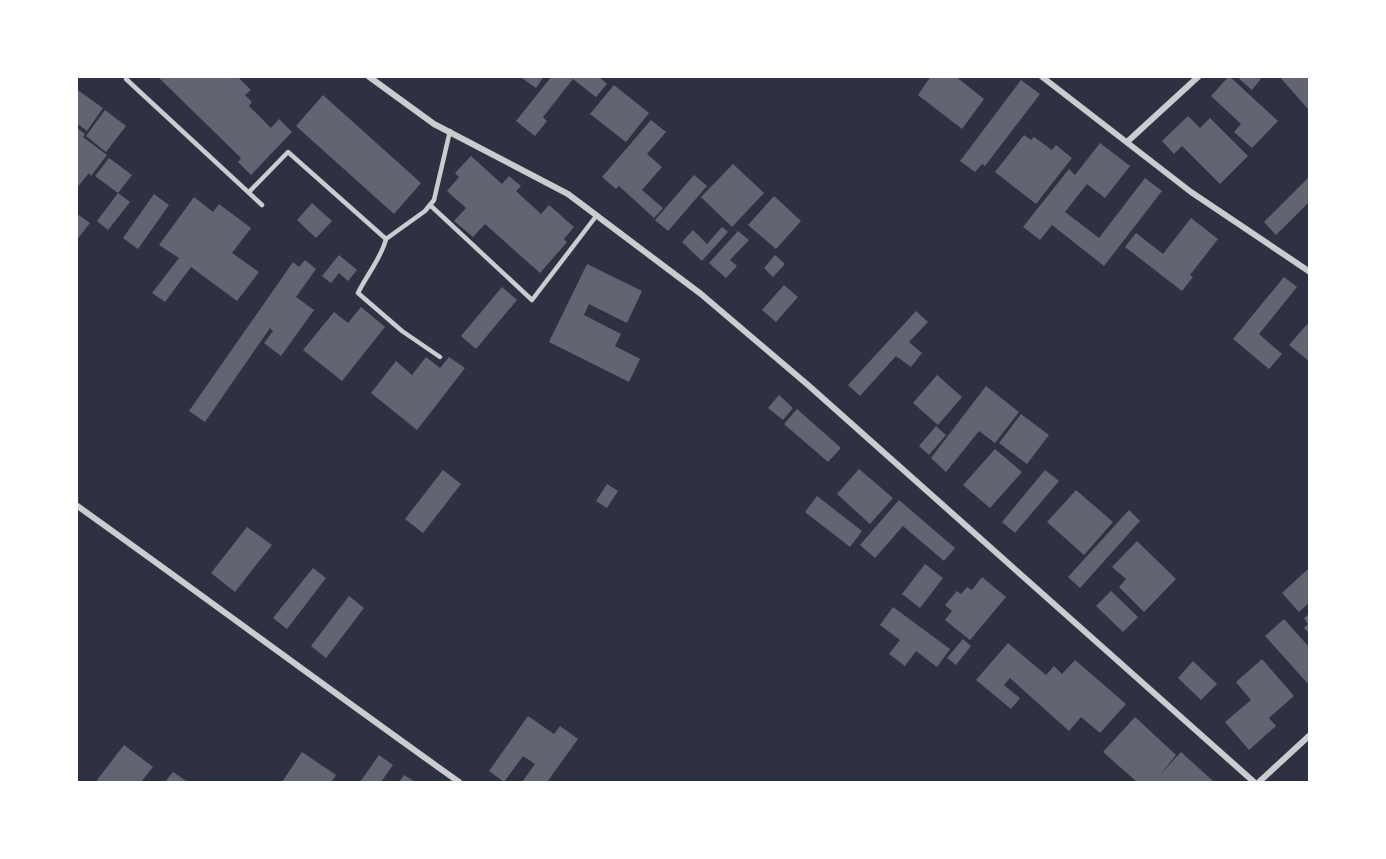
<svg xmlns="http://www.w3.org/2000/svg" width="1386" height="859" font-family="'Nunito Sans',sans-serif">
	<rect width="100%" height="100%" fill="#2d3142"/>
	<g fill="#626471">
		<polygon points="157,76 237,76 251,90 245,95 252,102 249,106 271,128 279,119 292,132 251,175 238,162 241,158"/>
		<polygon points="519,76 544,76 536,88"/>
		<polygon points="552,76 598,76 607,84 596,97 573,79 543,117 547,121 535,136 516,121"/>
		<polygon points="931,76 955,76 984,99 962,129 918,95"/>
		<polygon points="1229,76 1278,121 1252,148 1234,132 1241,124 1211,96"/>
		<polygon points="1236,76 1257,76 1261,79 1252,90"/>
		<polygon points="1279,76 1310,76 1310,107 1308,109"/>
		<polygon points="1021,80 1040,94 985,166 982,164 975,172 960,161"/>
		<polygon points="614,85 649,113 626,142 590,114"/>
		<polygon points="76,89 103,108 87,131 76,123"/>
		<polygon points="323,95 421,183 394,214 296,126"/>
		<polygon points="105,110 126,126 106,152 86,136"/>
		<polygon points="1188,116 1200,128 1210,118 1248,156 1220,184 1182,146 1174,154 1162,141"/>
		<polygon points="651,120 666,132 647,154 662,167 642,190 663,208 654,218 619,186 616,189 602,177"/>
		<polygon points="76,127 85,134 83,137 107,155 91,176 89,173 76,189"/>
		<polygon points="1024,135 1031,140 1034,137 1052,150 1056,145 1072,158 1036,204 995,172"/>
		<polygon points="1100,143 1130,166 1105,198 1087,184 1065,212 1099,238 1145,178 1162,191 1104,266 1052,225 1040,240 1023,227 1069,169 1075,175"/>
		<polygon points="471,156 502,184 509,176 521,186 516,191 541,214 549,205 574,227 564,239 567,242 540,273 485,224 473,237 454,221 466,208 447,191 459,177 455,173"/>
		<polygon points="109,158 132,175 118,193 95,176"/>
		<polygon points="733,164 764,193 732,227 701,197"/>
		<polygon points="694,175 707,186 668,231 655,220"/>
		<polygon points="1310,176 1310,201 1276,235 1264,222"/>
		<polygon points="118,193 130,202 108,230 97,221"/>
		<polygon points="154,194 169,205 138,249 123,238"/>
		<polygon points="774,196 801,221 776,249 748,225"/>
		<polygon points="194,197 213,212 219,204 251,228 232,253 259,272 237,301 191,267 165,302 152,293 179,258 159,245"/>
		<polygon points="312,203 332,221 316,238 297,220"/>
		<polygon points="76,213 90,223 76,241"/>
		<polygon points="1191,218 1218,239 1190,275 1193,277 1182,291 1125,247 1136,233 1163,254"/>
		<polygon points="722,227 728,232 702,261 682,242 693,230 707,244"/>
		<polygon points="738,231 749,240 730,260 737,266 726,278 709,263"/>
		<polygon points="339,255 357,270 348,281 339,273 331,283 322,276"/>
		<polygon points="775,255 785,264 773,277 764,268"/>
		<polygon points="305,260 316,269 296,297 314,310 281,356 264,343 273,331 270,328 205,422 189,411 293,262 299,267"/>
		<polygon points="587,264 642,291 627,323 589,304 584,315 621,334 615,346 640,359 629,382 549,342"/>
		<polygon points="1284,277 1297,287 1259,334 1282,354 1269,369 1233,339"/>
		<polygon points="784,285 798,297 776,322 762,310"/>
		<polygon points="502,287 517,300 476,349 461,336"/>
		<polygon points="361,307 385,327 342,381 303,350 334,312 348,323"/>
		<polygon points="916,311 928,322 909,342 922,353 911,367 896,356 860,396 848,385"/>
		<polygon points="1310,321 1310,362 1289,345"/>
		<polygon points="426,357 440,368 449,357 465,368 417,430 371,393 396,361 412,375"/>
		<polygon points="937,375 962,397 938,425 913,403"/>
		<polygon points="986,386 1019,412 995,443 979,431 946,472 931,458"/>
		<polygon points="779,395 793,408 783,420 768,408"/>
		<polygon points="797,409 841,448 828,462 784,424"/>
		<polygon points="1021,414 1049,435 1027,464 999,443"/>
		<polygon points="936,426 946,435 929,455 919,446"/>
		<polygon points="995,449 1022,472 990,508 963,485"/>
		<polygon points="859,469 893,498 870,524 837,494"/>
		<polygon points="443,470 461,484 423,533 405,519"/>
		<polygon points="1045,470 1059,481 1015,533 1002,522"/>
		<polygon points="607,484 618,491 607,508 596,501"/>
		<polygon points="1076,490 1113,522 1084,555 1047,522"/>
		<polygon points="817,496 862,531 850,547 805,512"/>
		<polygon points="899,500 955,548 944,561 903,526 875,558 860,545"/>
		<polygon points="1129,510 1140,521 1080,588 1068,577"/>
		<polygon points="247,527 272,545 235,592 211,573"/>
		<polygon points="1137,541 1176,579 1144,612 1119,587 1126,579 1112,567"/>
		<polygon points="925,564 943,578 920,608 902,594"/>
		<polygon points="1310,567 1310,602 1299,612 1282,593"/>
		<polygon points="313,568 326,578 287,629 273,618"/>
		<polygon points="982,577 1006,597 970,640 945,620 952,611 945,605 957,591 961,594 967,587 972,590"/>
		<polygon points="1111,591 1138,617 1123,632 1096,606"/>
		<polygon points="349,596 364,608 326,658 311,646"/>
		<polygon points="893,607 950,649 937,667 916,651 905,666 889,654 900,640 880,625"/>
		<polygon points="1310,613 1310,634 1304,628 1308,624 1304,618"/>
		<polygon points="1284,619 1310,648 1310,686 1265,636"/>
		<polygon points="963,639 971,646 956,665 947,658"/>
		<polygon points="1008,643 1046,675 1054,666 1062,674 1075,660 1126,704 1100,733 1081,717 1069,731 1010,678 1004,685 1020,698 1011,709 976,680"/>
		<polygon points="1262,659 1294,696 1269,718 1276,726 1249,750 1225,722 1251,700 1236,682"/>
		<polygon points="1193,661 1217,684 1201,700 1178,678"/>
		<polygon points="528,716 554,734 560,726 578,739 547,782 522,782 535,764 523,756 504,782 489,771"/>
		<polygon points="1135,717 1176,755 1161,774 1181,752 1214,782 1137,782 1103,752"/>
		<polygon points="124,745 153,767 141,782 100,782 97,780"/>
		<polygon points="302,752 336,775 331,782 282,782"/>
		<polygon points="379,755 393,765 381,782 360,782"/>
		<polygon points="173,772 188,782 165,782"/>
		<polygon points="404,775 415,782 399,782"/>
	</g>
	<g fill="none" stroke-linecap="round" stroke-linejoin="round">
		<g stroke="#caccd0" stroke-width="4.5">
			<polyline points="128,76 126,79 262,205"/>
			<polyline points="249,192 288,152 386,239 425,211 434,200 450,131"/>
			<polyline points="430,205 532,300 597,215"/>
			<path d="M 386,239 C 381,259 367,274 358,293 L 402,331 L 440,357"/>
		</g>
		<g stroke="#caccd0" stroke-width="6">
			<polyline points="368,76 434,124 568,194 701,294 808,385 1254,782"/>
			<polyline points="1041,76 1191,192 1310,272"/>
			<polyline points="1127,142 1199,76"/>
			<path d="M 76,505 C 205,597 331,691 459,782"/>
			<polyline points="1259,782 1310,735"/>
		</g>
	</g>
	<rect width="1386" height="859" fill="none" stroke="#ffffff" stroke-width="156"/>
</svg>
